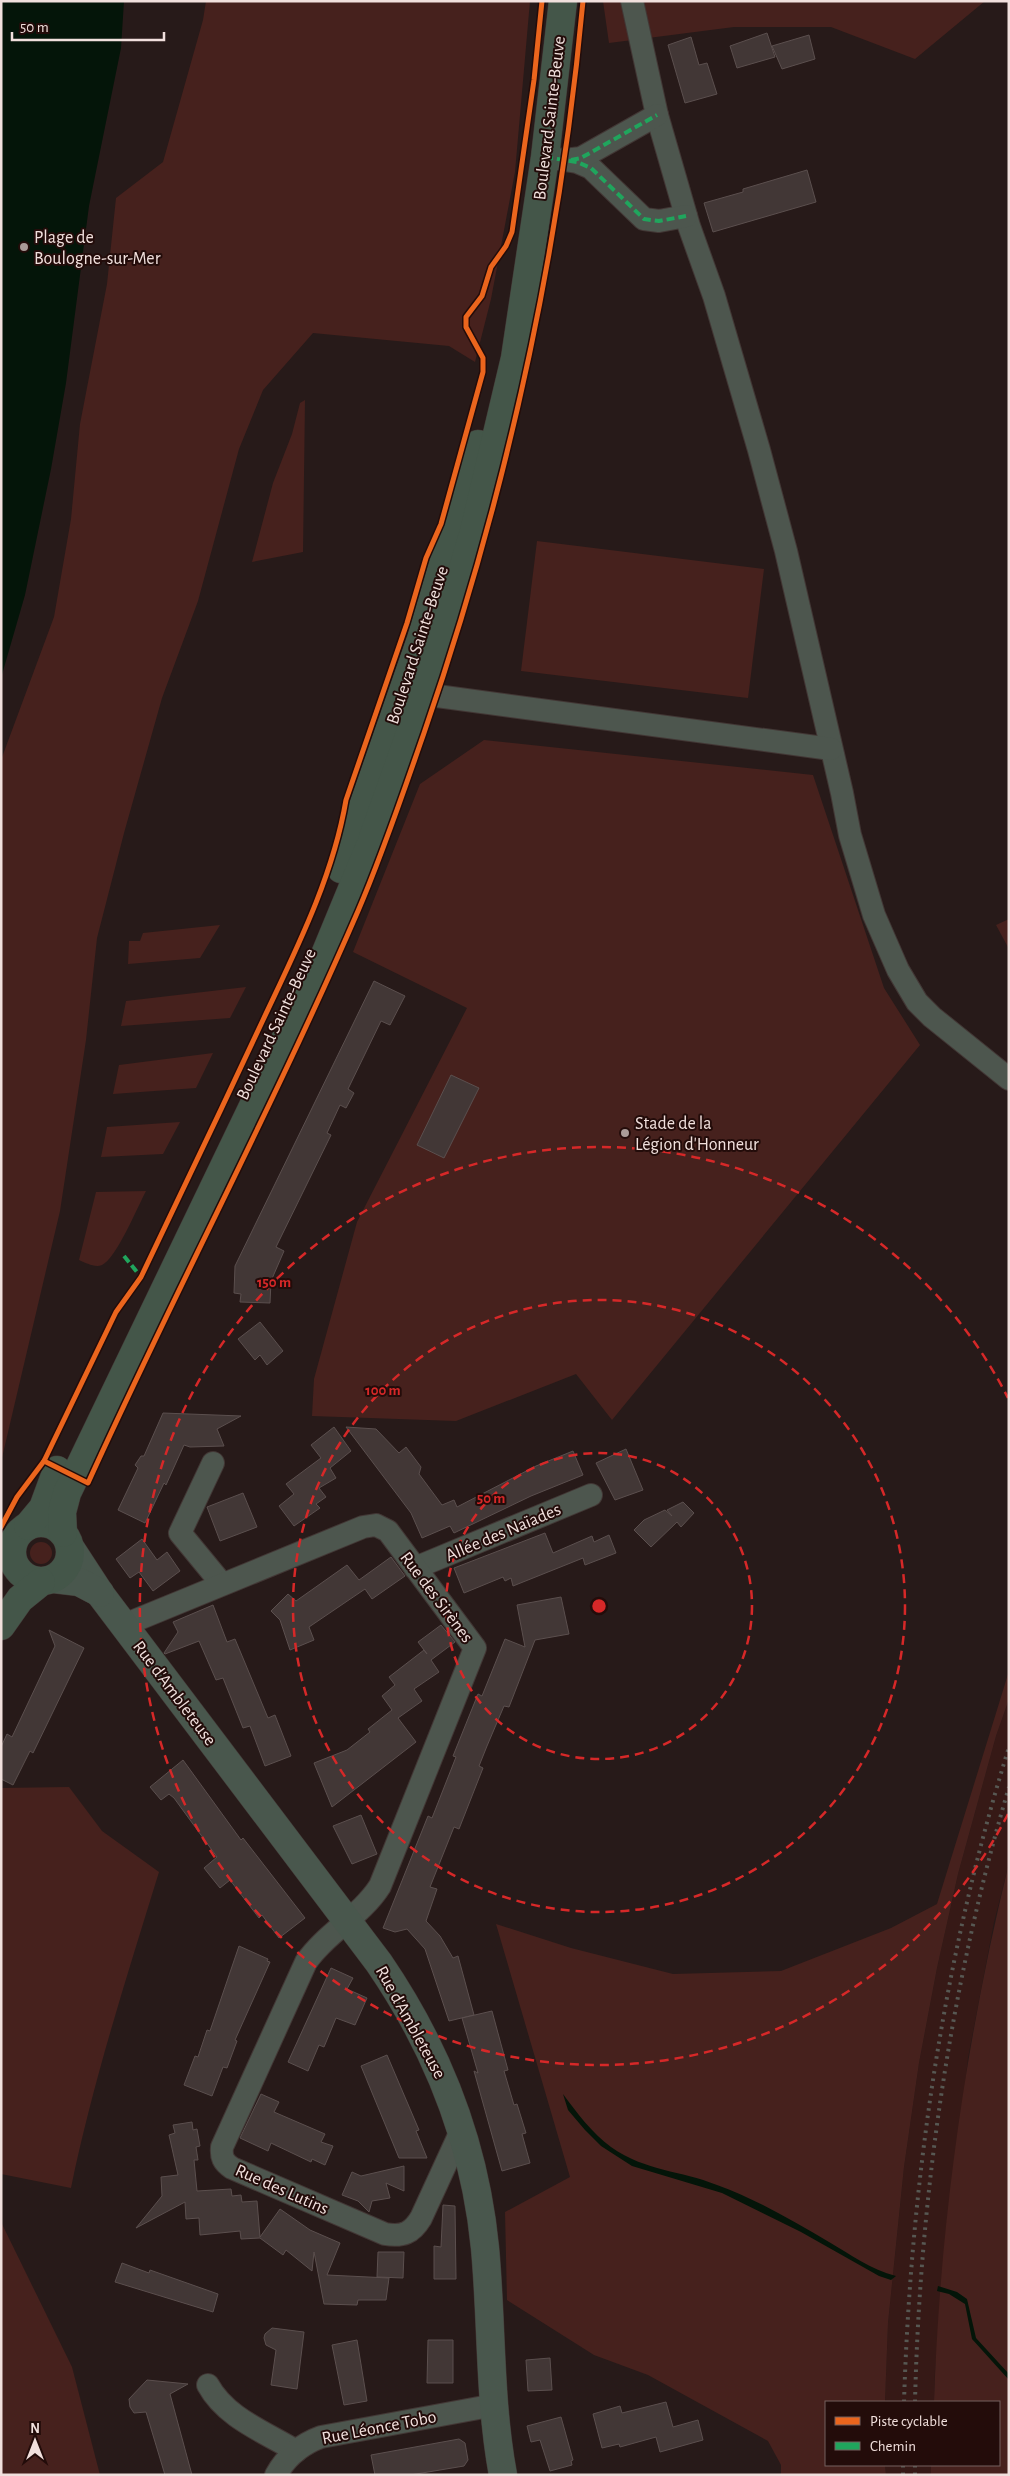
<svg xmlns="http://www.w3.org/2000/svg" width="1010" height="2476" font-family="'Alegreya Sans',sans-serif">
	<rect width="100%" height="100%" fill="#271a19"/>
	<g fill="#361916">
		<polygon points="1009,1699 1009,1863 994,1922 968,2058 935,2370 934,2402 885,2402 888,2323 904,2167 919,2063 937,1968 958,1874 996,1736"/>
		<polygon points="885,2465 931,2465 931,2475 886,2475"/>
	</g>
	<g fill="#46211d">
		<polygon points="206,1 530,1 515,172 491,299 475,362 449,346 313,333 263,390 239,449 198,601 162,698 124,833 97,938 86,1040 60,1211 1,1462 1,760 54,617 71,519 80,424 107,284 116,198 163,162 203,20"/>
		<polygon points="603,1 985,1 915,59 831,27 734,27 609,43"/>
		<polygon points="305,400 303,552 252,562 273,483 292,434 300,403"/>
		<polygon points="537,541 764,569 748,698 521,671"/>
		<polygon points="484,740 813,775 884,988 920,1045 612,1420 576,1374 456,1421 312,1416 314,1379 357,1222 467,1008 353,952 420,784"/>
		<polygon points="1009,919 1009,949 996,925"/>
		<polygon points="220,925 200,958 128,964 129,941 140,941 143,933"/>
		<polygon points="246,987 230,1018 121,1026 126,1001"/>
		<polygon points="213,1053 196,1088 113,1094 119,1065"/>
		<polygon points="180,1122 163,1154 101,1157 107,1127"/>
		<path d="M 146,1191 C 138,1206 116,1259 102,1265 C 95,1268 86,1263 79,1260 L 96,1192 Z"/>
		<circle cx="41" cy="1553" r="11"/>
		<polygon points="1009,1671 1009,1699 996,1736 958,1874 937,1968 919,2063 904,2167 888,2323 885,2402 826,2402 826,2465 885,2465 886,2475 781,2475 781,2465 768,2441 648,2375 594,2355 507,2300 505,2212 570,2177 496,1924 571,1948 673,1974 781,1971 891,1928 937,1904"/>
		<path d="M 69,1787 L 102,1831 L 159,1872 C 127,1976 93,2081 71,2188 L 1,2174 L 1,1788 Z"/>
		<path d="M 1009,1863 L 1009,2475 L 931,2475 L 931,2465 L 999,2465 L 999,2402 L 934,2402 C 940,2221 966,2039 1009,1863 Z"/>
		<polygon points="1,2222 72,2367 100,2475 1,2475"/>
	</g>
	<g fill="#041509">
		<polygon points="1,1 124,1 121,48 89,206 66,383 51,469 25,595 1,678"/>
		<path d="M 563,2094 C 577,2113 592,2133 611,2147 C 647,2172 680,2170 717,2185 C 756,2199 793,2221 829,2242 C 850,2254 871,2270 896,2276 L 891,2280 L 879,2276 L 801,2232 L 722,2193 L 632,2166 L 601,2146 L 585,2130 L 568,2110 Z"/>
		<polygon points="938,2286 957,2292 967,2299 976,2338 1009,2374 1009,2380 972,2339 965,2304 949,2294 937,2291"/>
	</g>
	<g fill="#423736" stroke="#5b4f4e">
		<polygon points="767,33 775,57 737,68 730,46"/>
		<polygon points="809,35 815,59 782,69 772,46"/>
		<polygon points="691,37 699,65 707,63 717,94 685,103 668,45"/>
		<polygon points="807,170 816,202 713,232 704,203 743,192 743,189"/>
		<polygon points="374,981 405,996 390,1025 381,1021 348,1089 354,1093 346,1108 340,1105 327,1133 331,1135 276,1247 284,1251 271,1281 270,1303 240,1302 241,1294 234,1293 235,1266"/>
		<polygon points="451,1075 479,1088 444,1158 417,1145"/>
		<polygon points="260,1322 283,1351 267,1365 260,1355 255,1360 238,1339"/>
		<polygon points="163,1413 241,1416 217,1429 224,1446 190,1447 184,1445 166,1485 164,1483 145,1523 118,1510 138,1468 135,1465 141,1456 144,1456"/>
		<polygon points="334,1427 351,1451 330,1468 336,1478 319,1488 326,1497 316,1504 320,1508 294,1526 279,1506 294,1494 286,1484 321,1458 311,1445"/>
		<polygon points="346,1427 376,1429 399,1453 406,1447 421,1467 419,1474 442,1505 454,1500 457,1507 536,1466 573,1451 583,1475 531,1496 454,1533 450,1526 422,1538 411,1513"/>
		<polygon points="626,1449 643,1490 615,1500 596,1463"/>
		<polygon points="243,1493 257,1527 220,1541 207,1507"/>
		<polygon points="683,1502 694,1513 681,1527 677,1522 651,1547 634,1530 644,1520 665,1510 672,1516 667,1510"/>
		<polygon points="545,1533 553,1553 592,1536 594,1542 609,1535 616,1553 585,1565 583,1558 513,1586 511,1578 505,1581 503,1577 464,1593 454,1568"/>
		<polygon points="142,1539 157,1560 167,1552 180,1571 153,1591 139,1572 130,1578 116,1559"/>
		<polygon points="391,1557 405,1576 372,1599 365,1589 309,1627 314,1640 290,1650 280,1620 271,1611 288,1594 296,1601 347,1565 359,1580"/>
		<polygon points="561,1597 569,1634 535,1640 509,1707 504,1706 487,1746 479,1766 483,1768 459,1829 454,1827 430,1887 437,1889 426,1921 440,1936 453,1958 458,1956 474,2015 449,2021 425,1949 407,1929 395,1932 383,1928 428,1816 432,1818 456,1757 453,1756 478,1694 482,1696 505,1639 525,1647 517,1605"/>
		<polygon points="213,1605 227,1642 235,1639 268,1718 275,1715 291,1756 265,1766 250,1726 243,1728 223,1678 216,1680 199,1641 165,1654 164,1653 178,1632 173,1622"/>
		<polygon points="441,1625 455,1642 431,1660 439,1672 414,1689 422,1701 398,1718 416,1742 332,1807 314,1763 347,1750 370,1732 368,1729 392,1710 382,1696 395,1685 389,1677 424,1650 427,1654 418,1642"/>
		<polygon points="49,1630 84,1648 33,1753 30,1751 13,1785 1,1779 1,1747 7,1734 12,1737 55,1646"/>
		<polygon points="183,1760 241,1840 243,1838 305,1918 279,1938 262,1915 259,1918 230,1880 220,1888 204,1868 217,1857 174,1798 169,1794 161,1800 150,1787"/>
		<polygon points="361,1815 377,1854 352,1864 333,1826"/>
		<polygon points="239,1946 268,1959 267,1961 270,1962 235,2040 237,2041 227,2068 223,2067 212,2096 184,2085 195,2056 198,2057 207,2030 210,2031"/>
		<polygon points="331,1968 353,1978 347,1989 367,1998 355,2025 336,2018 324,2047 319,2045 308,2071 288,2062"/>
		<polygon points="492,2011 508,2070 504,2071 514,2105 517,2104 526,2133 522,2134 530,2163 502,2171 474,2071 478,2073 462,2018"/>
		<polygon points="387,2055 419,2130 416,2131 427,2158 399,2158 361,2066"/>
		<polygon points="261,2094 279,2102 274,2112 325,2134 321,2142 333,2146 325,2165 312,2159 311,2162 271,2143 268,2151 240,2138"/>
		<polygon points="192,2122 193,2130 197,2129 200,2146 196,2147 198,2160 194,2160 197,2191 231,2189 232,2196 241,2195 242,2202 257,2201 260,2237 280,2209 310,2230 340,2243 327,2275 389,2278 386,2300 358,2300 357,2305 324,2304 314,2252 312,2271 286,2250 283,2255 260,2238 241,2239 240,2231 200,2235 199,2218 186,2219 185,2202 136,2228 162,2196 161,2177 178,2175 169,2135 175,2133 173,2125"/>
		<polygon points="404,2166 404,2191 386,2183 390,2198 372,2201 369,2212 358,2201 342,2195 352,2172 361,2176"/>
		<polygon points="443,2205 455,2206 456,2279 434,2279 434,2246 441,2247"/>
		<polygon points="378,2252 404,2252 403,2278 377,2277"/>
		<polygon points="122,2263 149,2273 150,2270 218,2294 213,2312 115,2282"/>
		<polygon points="272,2328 304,2332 297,2389 271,2385 276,2350 266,2345 264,2338 265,2334"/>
		<polygon points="357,2340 367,2401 344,2405 332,2345"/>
		<polygon points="428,2340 453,2340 453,2383 427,2383"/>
		<polygon points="550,2358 552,2390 528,2391 526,2360"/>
		<polygon points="147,2380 188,2384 170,2394 192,2475 165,2475 146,2412 134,2413 130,2407 129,2399"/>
		<polygon points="666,2402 673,2427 698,2420 703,2440 660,2452 656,2437 620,2447 619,2444 602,2448 593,2414 620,2406 622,2413"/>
		<polygon points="561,2417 573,2460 571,2461 572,2465 550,2471 540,2440 531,2442 527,2426"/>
		<polygon points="459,2439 465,2443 468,2460 464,2466 410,2475 375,2475 371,2455"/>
	</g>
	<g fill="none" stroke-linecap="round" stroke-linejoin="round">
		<g stroke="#423735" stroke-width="24">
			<g id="street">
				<polyline points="632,1 657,115 689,226 714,296 759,450 786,551 842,793 850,835 874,915 898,970 917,1002 932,1017 1009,1079"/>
				<polyline points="545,157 577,162 591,168 644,219 659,221 686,216"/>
				<polyline points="565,160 581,158 657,115"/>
				<polyline points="409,687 437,696 831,749"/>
				<polyline points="213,1463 180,1533 222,1584"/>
				<polyline points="415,1568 591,1495"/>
				<path d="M 124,1625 L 363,1527 L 376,1525 L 388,1531 L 475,1648 L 380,1886 C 361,1916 327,1932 306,1962 L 222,2147 C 221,2157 223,2162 232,2168 L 385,2234 C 403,2237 412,2233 421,2218 L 461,2131"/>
				<path d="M 208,2385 C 226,2418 265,2432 296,2451"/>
				<path d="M 276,2475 C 286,2457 302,2444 321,2437 L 495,2405"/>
			</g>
		</g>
		<g stroke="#423735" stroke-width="29">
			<g id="secondary">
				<path d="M 71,1549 L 101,1595 L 379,1963 C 437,2048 475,2144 485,2248 C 492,2323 489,2400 503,2475"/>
				<polyline points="54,1579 79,1582 100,1593"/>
			</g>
		</g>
		<g stroke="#423735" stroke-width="29">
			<g id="primary">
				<polyline points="341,869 421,639 478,444"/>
				<circle cx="41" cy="1552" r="29"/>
				<polyline points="28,1526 43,1508 57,1470"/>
				<polyline points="63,1533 62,1512 67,1493 319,969 371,843 434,666 474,531 515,358 545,157 563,1"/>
				<polyline points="1,1626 20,1599 41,1582"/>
			</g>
		</g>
		<use href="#street" stroke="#4d564e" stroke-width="22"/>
		<use href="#secondary" stroke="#49574d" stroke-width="28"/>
		<use href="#primary" stroke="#445649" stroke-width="28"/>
		<g stroke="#575853" stroke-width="4" stroke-dasharray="2.5 5" stroke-linecap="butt">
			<path d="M 904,2402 C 911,2181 943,1959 1009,1747"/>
			<path d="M 915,2402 C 920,2195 950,1986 1009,1787"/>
			<polyline points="915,2465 915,2475"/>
			<polyline points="903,2475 903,2465"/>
		</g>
		<g stroke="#20a55d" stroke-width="4" stroke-dasharray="8 4" stroke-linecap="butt">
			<polyline points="545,157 577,162 591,168 644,219 659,221 686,216"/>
			<polyline points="571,160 581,158 657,115"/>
			<polyline points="124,1256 141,1277"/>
		</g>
		<g stroke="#230c0a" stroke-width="8">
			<g id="cycleway">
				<path d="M 44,1461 L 88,1483 C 175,1291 274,1105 358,911 C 383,853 403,793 424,733 C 506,496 560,251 583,1"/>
				<path d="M 1,1527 L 17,1497 L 44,1461 L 116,1312 L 141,1277 C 182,1191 223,1106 263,1020 C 296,950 333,877 346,800 L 407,623 L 426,558 L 441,524 L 483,372 L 483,358 L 466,327 L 466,317 L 482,296 L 491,267 L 506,246 L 512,232 L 534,80 L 542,1"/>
			</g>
		</g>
		<use href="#cycleway" stroke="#eb651d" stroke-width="5"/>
	</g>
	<g fill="none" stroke="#d62828" stroke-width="2.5" stroke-dasharray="9 6">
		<circle cx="599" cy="1606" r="153"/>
		<circle cx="599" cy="1606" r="306"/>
		<path d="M1008 1814A459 459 0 1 1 1008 1398"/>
	</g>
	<g fill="#aa9b98" stroke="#230c0a" stroke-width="2">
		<circle cx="24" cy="247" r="5"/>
		<circle cx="625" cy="1133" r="5"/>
	</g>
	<g text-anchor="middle" stroke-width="4" stroke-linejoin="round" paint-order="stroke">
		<g font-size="18" fill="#f1e0dd" stroke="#230c0a">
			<text transform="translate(549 118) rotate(-83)" y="6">Boulevard Sainte-Beuve</text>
			<text transform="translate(417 645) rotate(-72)" y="6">Boulevard Sainte-Beuve</text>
			<text transform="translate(276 1024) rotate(-65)" y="6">Boulevard Sainte-Beuve</text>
			<text transform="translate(503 1532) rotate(-23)" y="6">Allée des Naïades</text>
			<text transform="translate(437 1597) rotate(53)" y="6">Rue des Sirènes</text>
			<text transform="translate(175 1693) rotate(53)" y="6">Rue d'Ambleteuse</text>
			<text transform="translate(411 2022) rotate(61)" y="6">Rue d'Ambleteuse</text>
			<text transform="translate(282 2189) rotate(24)" y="6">Rue des Lutins</text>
			<text transform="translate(379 2427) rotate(-11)" y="6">Rue Léonce Tobo</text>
		</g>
		<g font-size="18" fill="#f1e0dd" stroke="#230c0a" text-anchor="start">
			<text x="34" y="243">Plage de<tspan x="34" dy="21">Boulogne-sur-Mer</tspan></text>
			<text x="635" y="1129">Stade de la<tspan x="635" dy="21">Légion d'Honneur</tspan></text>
		</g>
	</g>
	<circle cx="599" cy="1606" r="8" fill="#d62828" stroke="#230c0a" stroke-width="2.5"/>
	<g font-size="15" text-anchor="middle" font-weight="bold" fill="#d62828" stroke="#230c0a" stroke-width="4" stroke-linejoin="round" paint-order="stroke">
		<text x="274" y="1287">150 m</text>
		<text x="383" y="1395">100 m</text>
		<text x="491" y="1503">50 m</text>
	</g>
	<rect width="1010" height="2476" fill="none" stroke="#f1e0dd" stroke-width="5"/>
	<rect x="825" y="2401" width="175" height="65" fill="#230c0a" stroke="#75615e"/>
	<rect x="835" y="2417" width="25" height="8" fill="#eb651d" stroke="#75615e"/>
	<text x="870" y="2426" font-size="15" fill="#f1e0dd">Piste cyclable</text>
	<rect x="835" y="2442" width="25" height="8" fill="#20a55d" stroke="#75615e"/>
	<text x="870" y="2451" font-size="15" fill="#f1e0dd">Chemin</text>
	<g transform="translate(35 2441)" stroke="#230c0a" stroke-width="4" paint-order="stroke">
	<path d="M0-4L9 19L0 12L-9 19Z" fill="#f1e0dd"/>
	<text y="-8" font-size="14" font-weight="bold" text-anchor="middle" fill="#f1e0dd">N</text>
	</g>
	<path d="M12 32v8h152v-8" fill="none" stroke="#f1e0dd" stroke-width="2.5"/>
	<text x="20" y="32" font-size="15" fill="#f1e0dd" stroke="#230c0a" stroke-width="4" paint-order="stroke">50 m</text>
</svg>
